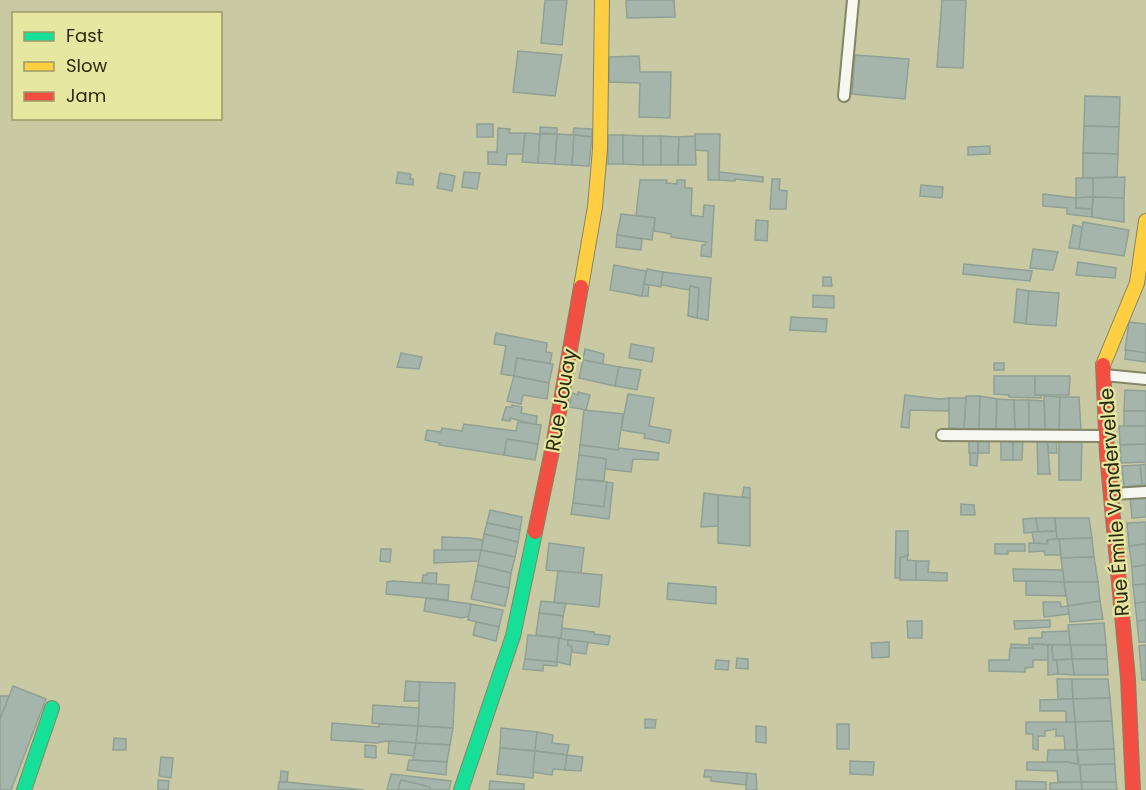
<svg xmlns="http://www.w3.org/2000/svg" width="1146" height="790" font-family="Poppins,sans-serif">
	<rect width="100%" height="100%" fill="#c9caa3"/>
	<g fill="#a5b5ab" stroke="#90a095" stroke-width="1.5">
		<polygon points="545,0 567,0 562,45 541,43"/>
		<polygon points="626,0 674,0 675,17 627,18"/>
		<polygon points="942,0 966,0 963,68 937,67"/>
		<polygon points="518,51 562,55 555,96 513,92"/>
		<polygon points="855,55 909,59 905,99 852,94"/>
		<polygon points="639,56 640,72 671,72 670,118 639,117 640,83 609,82 609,57"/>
		<polygon points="1085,96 1120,97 1119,127 1084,126"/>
		<rect x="477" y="124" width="16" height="13"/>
		<polygon points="1084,126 1119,127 1118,154 1083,153"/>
		<polygon points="540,127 557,128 557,134 540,133"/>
		<polygon points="498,128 510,129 509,133 525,133 523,154 507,154 506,165 488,164 488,152 497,152"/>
		<polygon points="574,128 592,129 592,137 573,135"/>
		<polygon points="525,133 540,134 538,163 522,162"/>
		<polygon points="540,134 557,134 555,164 538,163"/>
		<polygon points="557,134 574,135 572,165 555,164"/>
		<polygon points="695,134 720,134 719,180 708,180 708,151 695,150"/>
		<polygon points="574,135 592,137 589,166 572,165"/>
		<rect x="608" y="135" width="15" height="29"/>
		<polygon points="623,135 643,136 643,165 623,164"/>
		<rect x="643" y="136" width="18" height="29"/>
		<polygon points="661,136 679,137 678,165 661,165"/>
		<polygon points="695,136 696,165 678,165 679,137"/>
		<polygon points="990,146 990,154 968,155 968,147"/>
		<polygon points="1083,153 1118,154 1117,177 1083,178"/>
		<polygon points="398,172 411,174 410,179 413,179 413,185 396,183"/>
		<polygon points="464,172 480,173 477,189 462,187"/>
		<polygon points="719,172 763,177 763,182 735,179 735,181 719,180"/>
		<polygon points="440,173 455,176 452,191 437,188"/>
		<polygon points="1125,177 1124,198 1093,197 1093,178"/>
		<polygon points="1076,178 1093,178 1093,197 1076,198"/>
		<polygon points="772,179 780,179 779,190 787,191 786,209 770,209"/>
		<polygon points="640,180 667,180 666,183 677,184 677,180 685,180 685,188 692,188 691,215 703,217 704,205 714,206 711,257 701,256 702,245 705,245 706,242 671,237 671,234 654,231 655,218 636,216"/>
		<polygon points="921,185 943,187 942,198 920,196"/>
		<polygon points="1043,194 1076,198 1076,208 1092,209 1092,217 1067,214 1067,208 1043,206"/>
		<polygon points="1093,197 1124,198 1124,222 1092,217"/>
		<polygon points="1093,197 1092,209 1076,208 1076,198"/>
		<polygon points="621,214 655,218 652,240 617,235"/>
		<polygon points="756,220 768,221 767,241 755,240"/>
		<polygon points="1083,222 1129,230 1124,256 1079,249"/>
		<polygon points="1073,225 1082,227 1079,249 1069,248"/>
		<polygon points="617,235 642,239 641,250 616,247"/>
		<polygon points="1033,249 1058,252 1053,270 1030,268"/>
		<polygon points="1078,262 1116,268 1115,278 1076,275"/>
		<polygon points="964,264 1032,271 1030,281 963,274"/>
		<polygon points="614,265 646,271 642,296 610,290"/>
		<polygon points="647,269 663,272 661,287 644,284"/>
		<polygon points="663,272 711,278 708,320 697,318 699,288 690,286 689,290 661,285"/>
		<polygon points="823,277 831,277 832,286 823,286"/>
		<polygon points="644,284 649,285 648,296 642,296"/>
		<polygon points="690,286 699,288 697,318 688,316"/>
		<polygon points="1017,289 1029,291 1026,324 1014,322"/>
		<polygon points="1029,291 1059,293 1056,326 1026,324"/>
		<polygon points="813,295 834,296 834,308 813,307"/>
		<polygon points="791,317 827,319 826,332 790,330"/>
		<polygon points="1129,322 1146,324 1146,353 1125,350"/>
		<polygon points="496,333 547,343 546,352 552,353 550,364 517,358 514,376 501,374 506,346 494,344"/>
		<polygon points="631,344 654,348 652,362 629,358"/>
		<polygon points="585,349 604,354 603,364 583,360"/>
		<polygon points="1126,350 1146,353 1146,362 1125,359"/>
		<polygon points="401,353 422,357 419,369 397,367"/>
		<polygon points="517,358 553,364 549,383 514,376"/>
		<polygon points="583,360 619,367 615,386 579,378"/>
		<rect x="994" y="363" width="10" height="7"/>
		<polygon points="619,367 641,370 637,390 615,386"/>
		<polygon points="514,376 549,383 547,399 523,395 521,404 507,401"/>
		<polygon points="994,376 1035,376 1035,395 1041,395 1041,398 1009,397 1009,395 994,394"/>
		<polygon points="1035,376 1070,376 1069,395 1035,395"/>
		<polygon points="1125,390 1146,391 1146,411 1124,411"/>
		<polygon points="578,392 590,395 586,410 569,407 572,393 578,395"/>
		<polygon points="628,394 654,398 649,426 671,430 669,443 644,438 645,434 621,430"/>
		<polygon points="905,395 939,399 949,398 949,411 910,410 909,428 901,427"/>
		<polygon points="966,396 980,396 979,429 964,429"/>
		<polygon points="980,396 997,399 996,429 979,429"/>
		<polygon points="1044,396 1060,397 1059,430 1045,429"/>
		<polygon points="1060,397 1079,397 1081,430 1059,430"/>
		<polygon points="949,398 966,398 964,429 949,428"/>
		<polygon points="997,399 1014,400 1015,429 996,429"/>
		<polygon points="1014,400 1029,400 1029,429 1015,429"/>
		<polygon points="1029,400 1044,401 1045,429 1029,429"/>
		<polygon points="512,405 522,407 521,413 537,416 536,425 510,418 510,421 502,420 506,407 512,407"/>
		<polygon points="584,410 623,414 618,450 580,445"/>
		<rect x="1124" y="411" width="22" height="15"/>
		<polygon points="518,422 541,425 538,444 507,439 504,455 439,445 440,443 425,440 427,430 441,432 442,428 462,431 464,424 516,431"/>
		<polygon points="1119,426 1146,426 1146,444 1120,445"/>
		<polygon points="978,436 989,437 989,453 978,453"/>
		<rect x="1001" y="437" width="12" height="23"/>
		<polygon points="1013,437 1023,437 1022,460 1013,460"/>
		<polygon points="1047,437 1056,438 1057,453 1048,453"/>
		<polygon points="1047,437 1050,474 1038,474 1037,438"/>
		<rect x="969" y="438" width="9" height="15"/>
		<polygon points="1059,438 1082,439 1081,480 1059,480"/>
		<polygon points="507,439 538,444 535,460 504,455"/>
		<polygon points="1146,444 1146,462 1121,463 1120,445"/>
		<polygon points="580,445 618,450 619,448 659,453 658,460 633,459 631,472 605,469 606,459 579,455"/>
		<polygon points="970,453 978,453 977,466 970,465"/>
		<polygon points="579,455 606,459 604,481 576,479"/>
		<polygon points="1146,464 1146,485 1142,485 1140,465"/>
		<polygon points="1140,465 1142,485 1124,487 1122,466"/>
		<polygon points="576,479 607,482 604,507 573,503"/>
		<polygon points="607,482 613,483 609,519 571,514 573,503 604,507"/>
		<polygon points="744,487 750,488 750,498 742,497"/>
		<polygon points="704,493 718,495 718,526 701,527"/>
		<polygon points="718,495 750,498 750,546 718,543"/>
		<polygon points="1146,495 1146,517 1132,518 1130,496"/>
		<polygon points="961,504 974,505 975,515 961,515"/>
		<polygon points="490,510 522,517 520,530 487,523"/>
		<polygon points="1036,518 1055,518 1056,531 1038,532"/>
		<polygon points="1036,518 1038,532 1024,533 1023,519"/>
		<polygon points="1055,518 1089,518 1092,538 1057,539"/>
		<polygon points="1146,522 1146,544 1129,546 1127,523"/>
		<polygon points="487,523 520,530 518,542 484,534"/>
		<polygon points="896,531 908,531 908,555 900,558 900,578 895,578"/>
		<polygon points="1056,531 1057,539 1047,540 1048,544 1034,543 1032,532"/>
		<polygon points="484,534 518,542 515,557 481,550"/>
		<polygon points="442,537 470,538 483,540 481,550 442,550"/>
		<polygon points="1092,538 1094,557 1061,558 1059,539"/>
		<polygon points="1059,539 1061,555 1045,555 1044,551 1029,552 1029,543 1048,544 1047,540"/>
		<polygon points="549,543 584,548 581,573 546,570"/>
		<polygon points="995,544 1025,544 1025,551 1008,551 1008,554 995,554"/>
		<polygon points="1146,544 1146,565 1132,567 1129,546"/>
		<polygon points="381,549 391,549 390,562 380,561"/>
		<polygon points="434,550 481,550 479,561 434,563"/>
		<polygon points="481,550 515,557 511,573 478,565"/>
		<polygon points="908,555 907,560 916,561 916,580 900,580 900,558"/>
		<polygon points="1094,557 1098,582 1064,582 1061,558"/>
		<polygon points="916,561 929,561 928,572 947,573 947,581 916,580"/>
		<polygon points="478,565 511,573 509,588 475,581"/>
		<polygon points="1146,565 1146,584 1133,585 1132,567"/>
		<polygon points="1013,569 1063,570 1064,582 1014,581"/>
		<polygon points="558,571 602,575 599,607 554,602"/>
		<polygon points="427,573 437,573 436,584 422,583 423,575 427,575"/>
		<polygon points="393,581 449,585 448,600 386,594 387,582"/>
		<polygon points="475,581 509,588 505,606 471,599"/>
		<polygon points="1026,581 1064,582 1066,596 1026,595"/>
		<polygon points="1064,582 1098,582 1100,601 1068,606"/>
		<polygon points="668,583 716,587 716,604 667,599"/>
		<polygon points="1146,584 1146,602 1135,603 1133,585"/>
		<polygon points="426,598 471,604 469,616 462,618 424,611"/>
		<polygon points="541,601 566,604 563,616 539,613"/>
		<polygon points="1100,601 1103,619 1070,622 1068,606"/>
		<polygon points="1043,602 1060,602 1061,607 1068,606 1069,614 1044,617"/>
		<polygon points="1146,602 1146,620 1137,621 1135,603"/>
		<polygon points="471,604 503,610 499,627 468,620"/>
		<polygon points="539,613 563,616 561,638 536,635"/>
		<polygon points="1050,620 1050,627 1015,629 1014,621"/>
		<polygon points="1146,620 1146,642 1139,642 1137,621"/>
		<polygon points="907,621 922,621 922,638 908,638"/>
		<polygon points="476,622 499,627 496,641 473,635"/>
		<polygon points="1104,623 1106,645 1070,645 1068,625"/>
		<polygon points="562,628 594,632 594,634 610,636 608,645 561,639"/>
		<polygon points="1069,631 1070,645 1032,644 1033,648 1011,648 1011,644 1029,645 1029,638 1042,638 1042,632"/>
		<polygon points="528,635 559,638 557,662 525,659"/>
		<polygon points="559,638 568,640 568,645 572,646 570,665 557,662"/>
		<polygon points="568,640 588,642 586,654 572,652 572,646 568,645"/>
		<polygon points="889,642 889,657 872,658 871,643"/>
		<polygon points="1032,644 1048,645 1048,660 1033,660 1033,667 1025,668 1025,672 989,671 989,660 1009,660 1010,648 1033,648"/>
		<polygon points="1048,645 1052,645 1053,660 1057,660 1058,674 1048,675"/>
		<polygon points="1052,645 1071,645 1072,659 1053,660"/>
		<polygon points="1071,645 1106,645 1107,659 1072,659"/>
		<polygon points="1146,645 1146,680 1142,680 1139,646"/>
		<polygon points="737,658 748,659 748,669 736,668"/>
		<polygon points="525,659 557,662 557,666 543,665 543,671 523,669"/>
		<polygon points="1072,659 1107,659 1108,675 1074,675"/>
		<polygon points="1072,659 1074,675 1058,674 1057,660"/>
		<polygon points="716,660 729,661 728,670 715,669"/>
		<polygon points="1057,679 1072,679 1073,699 1058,699"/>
		<polygon points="1072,679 1108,679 1110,698 1073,699"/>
		<polygon points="406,681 420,682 419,701 404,701"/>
		<polygon points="420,682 455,683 453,728 418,726"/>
		<polygon points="13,686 46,699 11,790 0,790 0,719"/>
		<polygon points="0,696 9,696 0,719"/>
		<polygon points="1110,698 1112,721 1075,722 1073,699"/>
		<polygon points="1073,699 1075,722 1066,722 1066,711 1040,711 1040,700"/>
		<polygon points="373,705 419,708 418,726 372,723"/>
		<polygon points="645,719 656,720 655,728 645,728"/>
		<polygon points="1112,721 1114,749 1077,750 1075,722"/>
		<polygon points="1026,722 1075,722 1077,750 1065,750 1064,736 1056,736 1056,729 1045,731 1045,736 1038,736 1038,750 1033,749 1033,734 1026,734"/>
		<polygon points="332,723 379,727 379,724 418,726 416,743 386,741 377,743 331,740"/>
		<rect x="837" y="724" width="12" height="25"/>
		<polygon points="418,726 453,728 450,745 416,743"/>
		<polygon points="756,726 766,727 766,743 756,742"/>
		<polygon points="501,728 537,732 535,751 500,748"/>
		<polygon points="537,732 553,735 552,743 569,745 567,755 535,751"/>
		<polygon points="114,738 126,739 126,750 113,750"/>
		<polygon points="389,741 416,743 414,756 388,753"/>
		<polygon points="416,743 450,745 447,762 413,760"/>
		<polygon points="365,745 376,746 376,758 365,757"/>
		<polygon points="500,748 535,751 533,778 497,774"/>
		<polygon points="1114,749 1115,764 1079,765 1077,750"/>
		<polygon points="1048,750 1077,750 1078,764 1068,762 1047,762"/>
		<polygon points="535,751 567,755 565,770 553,769 552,775 533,772"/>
		<polygon points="567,755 583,757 581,771 565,770"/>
		<polygon points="161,757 173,758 171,778 159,776"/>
		<polygon points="409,760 447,762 446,775 407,770"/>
		<polygon points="850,761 874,762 873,775 850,774"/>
		<polygon points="1027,762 1068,762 1080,765 1081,782 1058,782 1057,771 1027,770"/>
		<polygon points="1115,764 1116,782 1081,782 1080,765"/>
		<polygon points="705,770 747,773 746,785 711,781 711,777 704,777"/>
		<polygon points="281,771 288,772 287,782 280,782"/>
		<polygon points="747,773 756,774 757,790 746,790"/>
		<polygon points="391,774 451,781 449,790 430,790 430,787 401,780 398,790 387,790"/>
		<polygon points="158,780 169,781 168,790 158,790"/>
		<polygon points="401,780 430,787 430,790 398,790"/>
		<polygon points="490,781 524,784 524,790 489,790"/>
		<polygon points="1016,781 1046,782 1046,790 1016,790"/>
		<polygon points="279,782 287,782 364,790 278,790"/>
		<polygon points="1081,782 1116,782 1117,790 1082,790"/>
		<polygon points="1081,782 1082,790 1050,790 1050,783"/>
	</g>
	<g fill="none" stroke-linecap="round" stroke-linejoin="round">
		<g stroke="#848565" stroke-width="14">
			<g id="lane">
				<polyline points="844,96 853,0"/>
				<polyline points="1104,375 1146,379"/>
				<polyline points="942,435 1104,436"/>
				<polyline points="1113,494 1146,492"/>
			</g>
		</g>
		<g stroke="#848565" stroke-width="16">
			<g id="fast">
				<polyline points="24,790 52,708"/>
				<polyline points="461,790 513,636 535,532"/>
			</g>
		</g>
		<g stroke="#848565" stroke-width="16">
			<g id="slow">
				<polyline points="581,287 595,207 600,149 602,0"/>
				<polyline points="1103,365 1137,283 1146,221"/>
			</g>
		</g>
		<g stroke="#848565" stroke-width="16">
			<g id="jam">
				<polyline points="1103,365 1107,454 1128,679 1133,790"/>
				<polyline points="535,532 553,446 581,287"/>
			</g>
		</g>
		<use href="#lane" stroke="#f7f7f1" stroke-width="10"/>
		<use href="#fast" stroke="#16e098" stroke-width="14"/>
		<use href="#slow" stroke="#ffcf43" stroke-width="14"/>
		<use href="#jam" stroke="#f24e42" stroke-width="14"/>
	</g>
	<g text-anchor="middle" stroke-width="4.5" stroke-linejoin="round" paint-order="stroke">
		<g font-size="20" fill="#2a2a0d" stroke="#e6e7a0">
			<text transform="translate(561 400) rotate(-80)" y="7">Rue Jouay</text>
			<text transform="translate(1114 502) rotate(-94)" y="7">Rue Émile Vandervelde</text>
		</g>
	</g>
	<rect x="12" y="12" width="210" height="108" fill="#e6e7a0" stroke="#9b9b65" stroke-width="1.5"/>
	<rect x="24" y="32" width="30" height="9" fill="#16e098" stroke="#9b9b65" stroke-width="1.5"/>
	<text x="66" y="42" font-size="18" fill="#2a2a0d">Fast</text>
	<rect x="24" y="62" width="30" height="9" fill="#ffcf43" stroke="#9b9b65" stroke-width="1.5"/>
	<text x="66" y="72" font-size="18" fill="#2a2a0d">Slow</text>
	<rect x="24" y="92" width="30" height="9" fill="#f24e42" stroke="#9b9b65" stroke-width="1.5"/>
	<text x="66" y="102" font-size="18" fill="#2a2a0d">Jam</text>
</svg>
